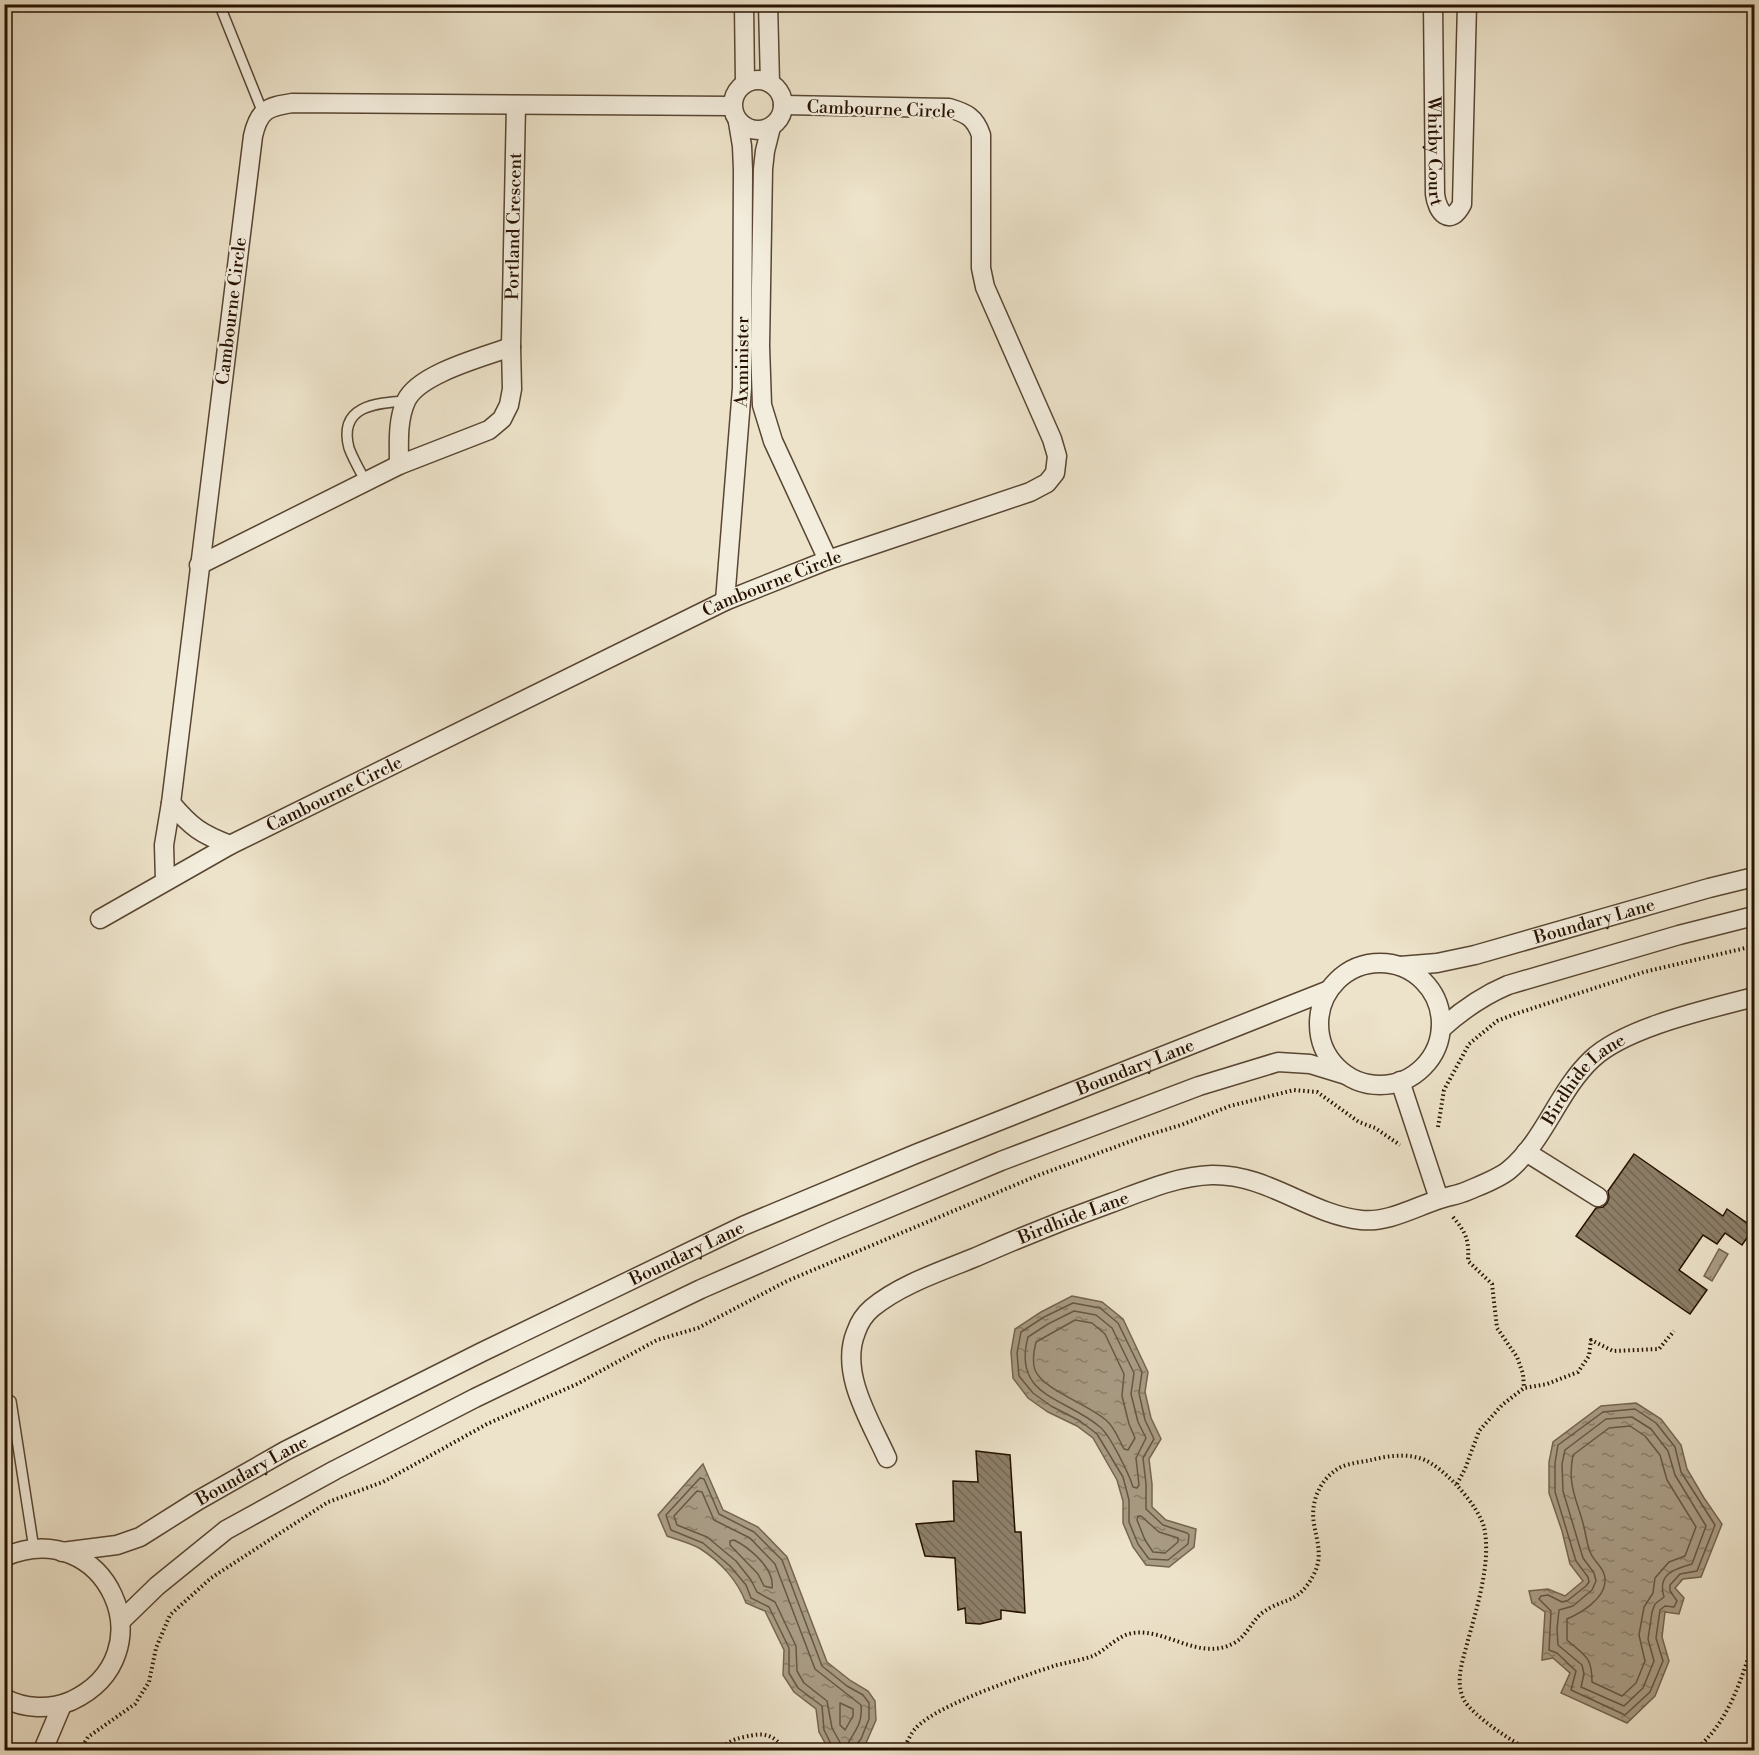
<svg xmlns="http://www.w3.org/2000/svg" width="1759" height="1755" font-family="'Libre Bodoni',serif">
	<defs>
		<pattern id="water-ripples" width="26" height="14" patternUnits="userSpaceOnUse" patternTransform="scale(1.5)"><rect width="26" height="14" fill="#a99c85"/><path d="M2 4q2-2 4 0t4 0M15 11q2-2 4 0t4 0" fill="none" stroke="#897e6a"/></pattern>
		<pattern id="building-back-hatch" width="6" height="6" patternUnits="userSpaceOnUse" patternTransform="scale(1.5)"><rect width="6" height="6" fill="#8d7f69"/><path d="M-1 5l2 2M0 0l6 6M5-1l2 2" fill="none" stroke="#736754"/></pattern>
	</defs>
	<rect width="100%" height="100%" fill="#ede3ca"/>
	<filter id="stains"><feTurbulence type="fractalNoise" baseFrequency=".00333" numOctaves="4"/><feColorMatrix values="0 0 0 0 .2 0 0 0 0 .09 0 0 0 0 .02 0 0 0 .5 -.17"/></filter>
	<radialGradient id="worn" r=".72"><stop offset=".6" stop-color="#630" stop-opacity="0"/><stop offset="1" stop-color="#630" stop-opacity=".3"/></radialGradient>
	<g fill="url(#water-ripples)" stroke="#756550" stroke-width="1.5">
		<polygon points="1719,1249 1728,1254 1712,1281 1704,1276"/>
		<polygon points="1072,1296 1102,1302 1123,1319 1148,1372 1145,1392 1151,1418 1161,1439 1149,1459 1152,1484 1152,1507 1166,1520 1196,1529 1194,1547 1169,1567 1146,1565 1133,1547 1123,1523 1123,1501 1117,1480 1093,1438 1077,1426 1048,1412 1028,1398 1013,1378 1011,1352 1015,1329 1041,1312"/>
		<polygon points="1636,1403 1661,1419 1681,1445 1687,1469 1704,1498 1722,1524 1701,1577 1683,1579 1675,1588 1684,1598 1679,1614 1665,1612 1662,1637 1669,1661 1655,1696 1627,1723 1561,1693 1570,1673 1553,1658 1542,1660 1545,1612 1532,1603 1529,1591 1548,1589 1565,1596 1583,1581 1570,1564 1562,1531 1549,1493 1549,1462 1553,1442 1601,1406"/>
		<path d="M 703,1464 L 723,1510 L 758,1527 L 787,1557 L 827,1662 L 851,1681 L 868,1691 L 875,1701 L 876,1720 L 866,1743 L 858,1750 L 829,1750 L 819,1732 L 816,1709 L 794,1692 L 783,1675 L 784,1650 L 765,1611 L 746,1603 C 738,1581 720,1561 699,1548 C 690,1543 678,1540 667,1536 L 658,1515 Z"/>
	</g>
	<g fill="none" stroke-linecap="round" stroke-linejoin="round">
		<g stroke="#685742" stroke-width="1.5">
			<polygon points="1073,1303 1100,1308 1118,1323 1142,1372 1139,1393 1145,1420 1154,1439 1143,1458 1146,1484 1146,1509 1163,1525 1187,1533 1189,1535 1188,1544 1168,1560 1149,1559 1138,1544 1129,1522 1129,1500 1123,1477 1097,1434 1080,1421 1051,1406 1033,1393 1019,1376 1017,1353 1021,1332 1044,1317"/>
			<path d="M 1074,1311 L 1096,1315 L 1112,1328 L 1134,1373 L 1131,1394 L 1138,1422 L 1146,1438 L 1136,1458 L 1139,1485 L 1137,1488 L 1133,1487 C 1129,1474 1110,1435 1100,1427 C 1065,1397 1012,1397 1028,1337 L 1048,1324 Z"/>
			<path d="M 1075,1320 L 1092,1323 L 1105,1334 L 1124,1374 L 1122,1396 L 1129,1424 L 1135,1438 L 1128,1450 L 1124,1449 C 1119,1440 1115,1428 1107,1421 C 1089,1404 1044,1391 1035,1370 C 1032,1362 1034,1350 1036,1342 Z"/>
			<polygon points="1635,1409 1656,1423 1675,1447 1681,1472 1715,1525 1697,1571 1680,1574 1670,1585 1670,1591 1677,1601 1674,1607 1665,1606 1660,1610 1656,1638 1663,1661 1650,1692 1625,1715 1571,1690 1576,1671 1557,1653 1549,1650 1551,1611 1539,1599 1541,1596 1548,1595 1562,1602 1567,1601 1586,1586 1589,1582 1588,1577 1576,1561 1555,1492 1555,1463 1558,1445 1603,1412"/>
			<path d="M 1632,1417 L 1651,1429 L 1668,1451 L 1675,1475 L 1706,1526 L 1692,1564 C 1674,1569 1657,1574 1664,1597 L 1655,1604 L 1652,1612 L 1648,1639 L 1654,1661 L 1643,1688 L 1624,1706 L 1581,1687 L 1584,1674 L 1582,1665 L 1558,1645 L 1557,1629 L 1559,1610 L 1573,1606 L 1592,1590 L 1596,1581 L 1594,1573 L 1583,1558 L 1563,1491 L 1562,1464 L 1565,1450 L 1606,1419 Z"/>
			<path d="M 1630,1426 L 1645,1436 L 1660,1455 L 1667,1480 L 1696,1527 L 1685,1556 L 1669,1562 L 1655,1578 L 1653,1593 L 1644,1607 L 1639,1635 L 1645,1661 L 1636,1683 L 1622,1696 L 1592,1682 C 1592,1656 1585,1656 1567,1640 L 1567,1619 C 1581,1613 1604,1599 1605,1582 C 1606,1569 1596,1564 1591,1554 C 1587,1546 1586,1535 1584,1527 C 1577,1499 1567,1486 1573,1455 L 1609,1428 Z"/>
			<path d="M 697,1491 L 702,1492 L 714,1520 L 750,1538 L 775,1564 L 815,1669 L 861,1705 C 863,1725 854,1731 846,1747 L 842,1746 L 832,1728 L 827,1701 L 804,1683 L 797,1671 L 796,1646 L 775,1602 L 757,1592 L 751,1580 L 736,1561 L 707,1537 L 677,1525 L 674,1516 Z"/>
			<polygon points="1138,1516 1141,1516 1159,1532 1178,1538 1178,1542 1165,1553 1153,1552 1145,1540 1137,1520"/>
			<path d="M 734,1540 C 750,1548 775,1569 772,1588 L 764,1586 L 758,1574 L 730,1545 L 730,1541 Z"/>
			<polygon points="840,1703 853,1709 853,1716 845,1730 840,1725"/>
			<polyline points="834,1750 824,1730 822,1706 798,1688 789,1673 789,1648 769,1607 751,1598 746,1585 730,1566 703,1543 671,1530 666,1515 700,1478 704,1479 719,1514 754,1532 782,1560 822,1666 847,1686 863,1695 869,1703 869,1719 861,1739 855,1746 854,1750"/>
		</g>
	</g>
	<g fill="url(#building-back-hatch)" stroke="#261200" stroke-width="1.5">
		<polygon points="1634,1154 1723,1216 1727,1209 1754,1228 1742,1245 1725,1233 1717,1244 1703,1235 1679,1270 1707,1290 1690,1314 1576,1236 1596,1208 1603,1207 1607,1203 1609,1198 1608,1191"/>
		<polygon points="976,1451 1010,1455 1015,1532 1021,1532 1025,1613 1001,1610 1001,1619 980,1624 966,1623 965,1608 958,1610 955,1558 925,1556 916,1524 954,1521 953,1481 978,1482"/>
	</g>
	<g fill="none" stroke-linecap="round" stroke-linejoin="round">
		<g stroke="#584632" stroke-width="12">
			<g id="lane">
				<polyline points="220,6 263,113"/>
				<path d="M 366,482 C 360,471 353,459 349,448 C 338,406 375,403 406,401"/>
				<polyline points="11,1401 34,1549"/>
			</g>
		</g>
		<g stroke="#584632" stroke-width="21">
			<g id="street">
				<polyline points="744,4 745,83"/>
				<polyline points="768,4 770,83"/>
				<path id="s1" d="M 1433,4 L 1435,194 C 1437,212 1450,228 1462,204 L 1467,4"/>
				<circle cx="758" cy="105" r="25"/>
				<path id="s2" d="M 732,106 L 292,103 C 267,107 259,110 253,136 L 171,803 C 191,827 201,834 230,845 L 725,601 L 828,560 L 1030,492 L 1047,483 L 1055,473 L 1057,456 L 1052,439 L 985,287 L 981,268 L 981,135 C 975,117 966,113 949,108 L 783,105"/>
				<polyline points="771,127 765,151 763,169 760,346 762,405 773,441 828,560"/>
				<path d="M 399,465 C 399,444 397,421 406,401 C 418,374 483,357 511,347"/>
				<path id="s3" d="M 199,565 L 399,465 L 489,430 L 502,419 L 509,405 L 512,389 L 511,347 L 516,105"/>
				<path id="s4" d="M 725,601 L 742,388 L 743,170 L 742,146 L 738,122"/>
				<polyline points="165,881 164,845 171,803"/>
				<polyline points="100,919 230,845"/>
				<circle cx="1380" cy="1024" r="61"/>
				<path id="s5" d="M 1400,966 L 1437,963 L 1475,955 L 1709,888 L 1754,877"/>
				<path d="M 1441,1029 C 1462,1010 1482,996 1508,985 L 1679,935 L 1754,916"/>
				<polyline points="1400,1081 1439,1199"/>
				<polyline points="1526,1152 1598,1197"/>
				<path id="s6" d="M 887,1458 C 871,1422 839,1373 856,1332 C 859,1323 865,1314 872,1308 C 901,1284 942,1271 976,1257 C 1021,1237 1066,1219 1111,1203 C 1144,1191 1177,1176 1212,1175 C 1268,1174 1308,1214 1361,1220 C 1388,1223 1415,1207 1440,1199 C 1449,1196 1458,1195 1467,1191 C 1481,1185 1498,1179 1509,1170 C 1545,1140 1558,1091 1592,1059 C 1626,1027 1709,1009 1754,997"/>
				<path id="s7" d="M 62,1552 L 117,1545 L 140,1537 L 197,1501 L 285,1451 L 482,1352 L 743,1226 L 918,1153 L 1329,990"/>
				<path d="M 4,1557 C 106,1513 170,1655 71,1701 C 50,1710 24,1709 4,1698"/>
				<polyline points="121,1621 157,1586 226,1530 335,1470 475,1398 701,1289 836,1230 1001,1161 1199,1086 1278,1062 1310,1064 1346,1075"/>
				<polyline points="43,1750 62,1705"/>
			</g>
		</g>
		<g stroke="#261200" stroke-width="4" stroke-dasharray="1.5 3" stroke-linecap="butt">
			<polyline points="1438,1127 1444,1090 1469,1044 1497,1021 1515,1014 1644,972 1754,946"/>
			<path d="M 1453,1217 C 1467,1234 1469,1240 1468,1261 L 1492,1284 L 1497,1328 L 1517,1357 L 1523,1374 L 1524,1388"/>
			<polyline points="1457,1484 1465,1469 1479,1431 1502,1405 1524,1388 1547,1384 1578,1372 1589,1356 1591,1340 1613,1351 1659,1349 1674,1331"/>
			<polyline points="80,1750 88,1737 135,1704 149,1682 156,1648 170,1615 211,1578 328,1502 383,1482 487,1424 577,1384 657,1340 698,1328 787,1281 1039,1175 1145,1136 1181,1125 1230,1106 1294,1090 1317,1092 1359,1122 1375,1128 1400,1145"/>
			<path d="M 719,1750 C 726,1743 734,1739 744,1737 C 765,1732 772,1734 786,1750"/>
			<path d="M 903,1750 C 907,1743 910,1734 916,1728 C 936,1705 1026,1675 1057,1665 C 1069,1662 1082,1660 1093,1656 C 1106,1650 1118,1635 1133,1633 C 1166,1628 1200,1662 1234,1643 C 1247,1636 1251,1622 1262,1613 C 1284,1597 1298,1605 1314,1574 C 1323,1556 1317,1542 1314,1524 C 1310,1502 1320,1478 1341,1467 C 1350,1463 1362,1462 1371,1460 C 1391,1455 1414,1452 1432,1464 C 1450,1475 1478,1506 1484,1527 C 1492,1562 1476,1610 1467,1644 C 1462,1663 1455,1682 1464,1700 C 1473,1716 1513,1742 1529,1750"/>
			<path d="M 1695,1750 C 1729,1722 1741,1680 1754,1640"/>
		</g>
		<use href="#lane" stroke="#f3eddd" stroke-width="9"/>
		<use href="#street" stroke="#f3eddd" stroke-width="18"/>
	</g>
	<g text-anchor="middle" stroke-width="4.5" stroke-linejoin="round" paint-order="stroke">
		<g font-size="18" fill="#261200" stroke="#f3eddd">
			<text transform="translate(881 109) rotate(2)" y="6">Cambourne Circle</text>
			<text dy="6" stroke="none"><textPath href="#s1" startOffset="147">Whitby Court</textPath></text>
			<text dy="6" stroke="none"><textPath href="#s3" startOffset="532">Portland Crescent</textPath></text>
			<text transform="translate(231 311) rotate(-83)" y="6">Cambourne Circle</text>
			<text dy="6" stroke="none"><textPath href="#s4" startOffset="240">Axminister</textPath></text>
			<text dy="6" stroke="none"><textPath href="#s2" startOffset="1844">Cambourne Circle</textPath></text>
			<text dy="6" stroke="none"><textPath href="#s2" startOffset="1358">Cambourne Circle</textPath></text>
			<text dy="6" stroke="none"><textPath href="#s5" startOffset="200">Boundary Lane</textPath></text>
			<text dy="6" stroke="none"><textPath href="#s7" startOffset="1182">Boundary Lane</textPath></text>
			<text dy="6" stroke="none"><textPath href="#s6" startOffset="963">Birdhide Lane</textPath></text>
			<text dy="6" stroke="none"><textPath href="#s6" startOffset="384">Birdhide Lane</textPath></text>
			<text dy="6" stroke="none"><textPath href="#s7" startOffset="696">Boundary Lane</textPath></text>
			<text dy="6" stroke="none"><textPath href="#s7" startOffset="210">Boundary Lane</textPath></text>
		</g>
	</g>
	<rect width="1759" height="1755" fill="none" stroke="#ede3ca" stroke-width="24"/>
	<rect x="6" y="6" width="1747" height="1743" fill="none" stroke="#261200" stroke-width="3"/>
	<rect x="12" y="12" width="1735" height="1731" fill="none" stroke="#261200" stroke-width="1.5"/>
	<rect width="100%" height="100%" filter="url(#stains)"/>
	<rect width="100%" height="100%" fill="url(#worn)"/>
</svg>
